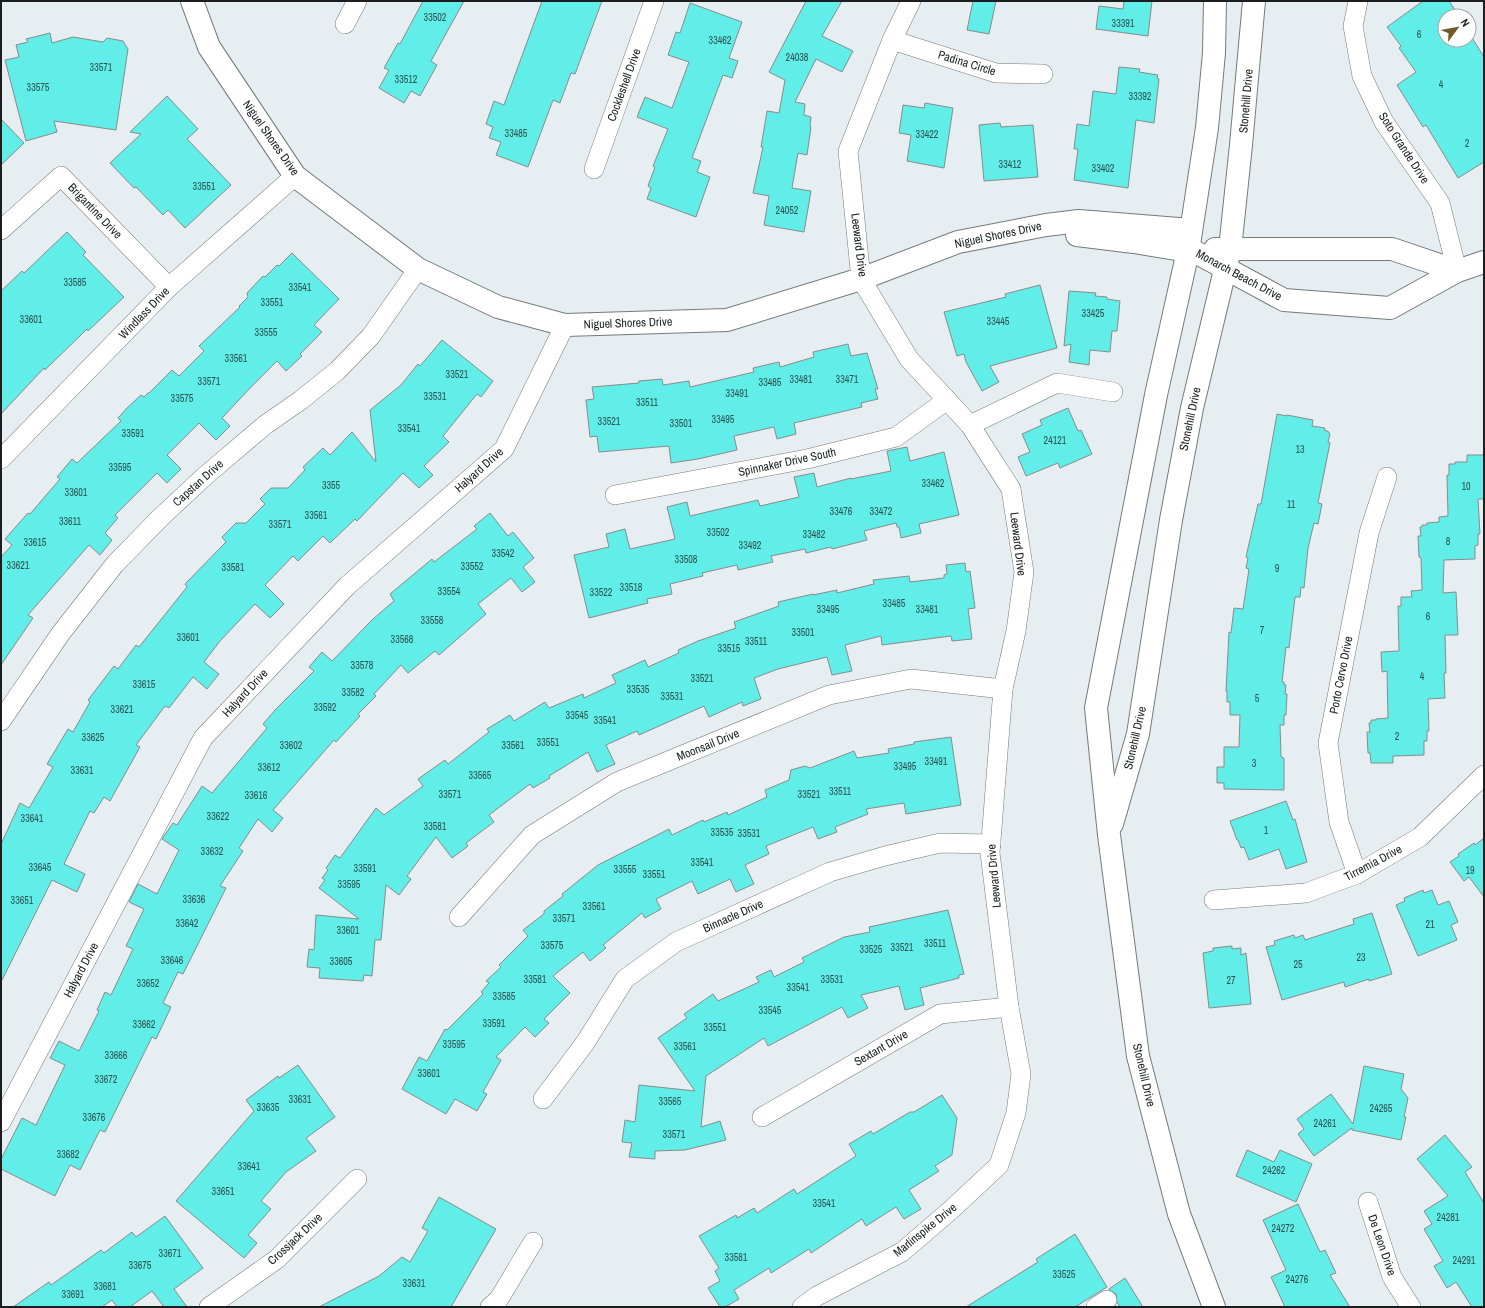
<svg xmlns="http://www.w3.org/2000/svg" width="1485" height="1308" font-family="'Archivo Narrow',sans-serif">
	<rect width="100%" height="100%" fill="#e7eef1"/>
	<g fill="#61ede8" stroke="#858d8c">
		<polygon points="423,1 464,1 431,61 437,65 420,96 411,91 404,103 379,88 389,70 384,68 398,43 400,44"/>
		<polygon points="542,1 602,1 575,74 571,73 560,103 553,100 528,167 496,155 501,142 489,138 493,127 486,124 494,101 504,105"/>
		<polygon points="806,1 842,1 822,36 853,51 842,72 816,59 795,102 805,104 804,115 811,117 810,126 811,127 807,155 798,153 792,188 811,191 804,232 764,225 769,196 753,193 763,147 761,147 767,111 779,113 785,80 769,72"/>
		<polygon points="973,1 996,1 989,34 967,30"/>
		<polygon points="1124,1 1152,1 1148,36 1096,29 1099,6 1123,9"/>
		<polygon points="1423,1 1449,1 1459,16 1445,16 1445,40 1469,40 1469,33 1484,57 1484,162 1458,178 1426,125 1423,127 1397,85 1416,72 1399,48 1401,46 1387,27"/>
		<polygon points="690,3 742,22 729,58 738,61 732,78 723,75 692,158 701,161 697,172 710,177 696,217 647,199 651,188 648,186 655,167 653,166 668,129 637,117 645,97 672,108 689,62 668,55 676,32 680,33"/>
		<polygon points="50,33 52,43 73,37 103,42 107,38 123,41 128,49 116,130 54,121 57,132 26,141 5,60 19,57 16,45 28,42 26,39"/>
		<polygon points="1119,67 1140,69 1139,72 1158,75 1157,78 1159,79 1154,123 1136,120 1128,188 1074,180 1078,149 1074,149 1077,124 1089,126 1093,91 1116,94"/>
		<polygon points="167,96 198,129 187,139 231,185 185,228 168,210 163,215 136,187 134,188 110,163 141,134 130,132"/>
		<polygon points="925,103 953,108 944,168 907,161 911,135 899,133 903,105 924,108"/>
		<polygon points="1,119 24,143 1,165"/>
		<polygon points="1000,123 1001,127 1033,125 1038,177 984,181 979,125"/>
		<polygon points="67,232 86,252 83,255 124,297 88,331 87,329 45,370 44,368 1,414 1,291 22,271 24,273"/>
		<polygon points="292,253 339,299 314,325 322,332 300,354 302,356 286,371 277,361 253,385 222,418 230,426 216,440 199,423 167,455 181,469 167,483 157,473 115,515 118,518 105,533 112,540 100,555 89,545 28,615 33,618 1,665 1,557 12,545 5,539 28,513 30,514 60,479 57,477 72,459 77,463 121,421 118,418 127,408 141,395 144,397 148,393 149,393 172,370 179,376 204,351 199,346 240,307 239,306 248,297 247,293 263,276 265,277 277,265 279,266"/>
		<polygon points="1040,285 1057,348 990,366 999,382 982,391 966,362 964,354 957,356 944,312 1006,297 1005,294"/>
		<polygon points="1069,291 1096,293 1095,296 1107,297 1107,299 1120,301 1117,331 1112,331 1110,352 1090,350 1089,365 1069,362 1071,344 1064,346"/>
		<polygon points="442,340 493,381 481,397 477,394 443,436 449,442 424,466 433,475 419,488 403,473 357,521 355,519 330,543 323,536 298,561 293,556 265,585 284,604 270,618 255,604 220,641 204,662 219,674 207,689 193,677 169,708 165,706 136,745 140,747 110,801 104,797 94,813 90,811 64,864 85,874 77,892 52,880 1,982 1,844 20,803 29,808 53,767 47,764 68,729 73,732 90,702 88,700 114,666 118,669 136,645 139,647 187,587 185,584 226,542 222,537 236,523 246,523 265,504 260,499 271,488 288,488 305,470 303,467 323,448 330,455 352,432 376,462 370,410 401,385 418,364 420,366"/>
		<polygon points="848,344 851,356 867,353 878,389 875,389 878,399 861,403 862,407 794,423 796,434 777,439 774,427 734,436 737,450 698,459 671,463 669,446 599,452 597,436 590,437 586,400 594,399 592,387 639,383 639,381 662,379 663,385 689,381 690,387 754,372 753,368 779,362 780,367 814,357 813,352"/>
		<polygon points="1068,408 1078,431 1081,430 1092,454 1060,468 1058,463 1026,476 1018,457 1030,452 1022,434 1042,425 1040,420"/>
		<polygon points="1277,414 1287,416 1287,415 1313,420 1312,426 1325,428 1324,430 1329,432 1329,433 1330,434 1328,442 1330,443 1318,503 1322,504 1318,524 1314,523 1308,548 1304,588 1301,587 1300,597 1295,597 1289,648 1286,647 1282,682 1284,682 1284,685 1286,685 1285,694 1287,694 1286,715 1284,715 1284,725 1280,725 1281,757 1284,758 1284,790 1224,789 1224,783 1217,783 1217,767 1224,767 1224,747 1239,747 1240,715 1230,715 1230,702 1227,702 1227,691 1226,691 1229,632 1231,633 1234,608 1243,609 1249,569 1246,568 1248,558 1246,557 1258,504 1261,504"/>
		<polygon points="907,447 910,461 944,452 959,515 919,524 921,533 901,538 899,527 897,527 896,523 864,531 867,540 832,549 831,547 806,553 805,549 771,556 773,562 738,570 737,565 702,573 703,576 670,584 672,594 647,599 648,603 589,618 574,555 609,547 606,534 625,529 630,549 675,539 667,507 687,502 690,516 758,500 760,506 799,497 794,477 814,473 817,487 851,478 851,479 891,471 887,451"/>
		<polygon points="1467,455 1484,455 1484,499 1478,499 1480,534 1478,534 1478,545 1475,546 1475,559 1444,560 1443,593 1456,592 1458,635 1445,635 1446,673 1444,673 1445,698 1428,699 1429,731 1427,731 1427,741 1424,741 1424,755 1393,756 1393,763 1371,763 1370,753 1368,753 1367,732 1370,732 1369,723 1371,723 1371,720 1376,720 1376,719 1388,718 1387,671 1382,672 1381,652 1399,651 1398,606 1401,606 1401,597 1412,597 1411,591 1422,590 1421,558 1419,557 1418,536 1421,536 1420,527 1422,527 1422,525 1427,525 1427,523 1439,522 1439,517 1448,516 1447,475 1449,475 1449,464 1455,464 1455,462 1467,462"/>
		<polygon points="490,513 508,536 513,532 534,558 523,567 535,582 522,592 511,578 478,604 486,614 439,655 435,651 408,673 401,665 374,694 376,696 358,714 360,716 336,742 334,740 273,810 283,818 272,832 258,819 239,848 243,851 220,886 226,888 183,974 178,972 163,1003 171,1007 156,1039 152,1037 105,1132 100,1130 80,1170 70,1165 55,1196 1,1169 1,1159 22,1118 36,1125 65,1065 50,1058 59,1041 79,1051 99,1011 97,1010 105,992 111,995 133,949 126,946 144,909 129,902 138,884 157,894 179,850 162,839 173,823 177,825 202,786 212,793 267,728 263,724 276,709 314,671 309,667 322,652 332,661 373,619 394,601 390,594 432,559 434,562 477,529 474,526"/>
		<polygon points="965,563 966,572 970,571 975,608 968,609 972,639 952,641 951,636 882,645 881,636 845,645 852,671 832,675 827,657 778,669 754,678 761,699 743,706 742,702 709,717 704,706 639,735 637,731 606,745 615,764 597,772 588,752 549,776 550,778 533,788 530,784 489,815 494,822 466,843 468,846 452,858 436,837 407,876 411,879 399,895 386,885 381,940 375,940 372,976 364,975 363,981 319,978 320,968 307,967 309,949 314,950 316,915 359,919 319,888 325,880 322,878 328,870 326,868 335,855 340,858 376,808 384,815 423,786 418,779 445,760 448,764 489,732 487,729 510,715 514,721 545,702 549,708 583,694 584,698 616,683 612,675 645,660 648,667 679,653 678,650 698,641 736,628 734,622 779,606 778,602 813,594 813,595 837,590 837,593 874,584 873,580 909,576 910,582 944,578 944,575 947,574 946,565"/>
		<polygon points="951,737 961,805 906,814 904,803 866,809 868,814 835,827 837,832 818,839 813,827 766,846 769,854 745,865 754,884 736,892 730,879 698,894 692,881 656,899 661,909 645,918 642,913 603,945 606,948 590,961 583,952 553,976 570,993 544,1019 549,1023 535,1037 525,1027 496,1057 501,1060 483,1092 487,1094 477,1111 455,1099 446,1114 402,1089 419,1057 427,1061 445,1029 447,1030 483,994 481,992 489,983 486,981 501,967 499,965 528,936 523,930 544,914 544,911 563,896 562,894 598,865 669,829 672,835 703,820 704,822 727,812 728,815 767,797 765,790 789,780 791,770 805,766 810,768 854,751 857,758 889,753 888,749 914,744 914,742"/>
		<polygon points="1286,801 1293,820 1295,819 1307,862 1286,869 1279,849 1249,860 1244,847 1241,848 1238,840 1237,840 1230,821"/>
		<polygon points="1484,838 1484,897 1469,877 1464,881 1450,862 1459,856 1458,854 1474,843 1475,845"/>
		<polygon points="1423,890 1424,893 1432,890 1438,905 1449,901 1458,922 1451,925 1457,940 1418,956 1396,905 1405,901 1404,898"/>
		<polygon points="948,910 964,974 959,975 959,978 920,988 924,1005 905,1010 899,986 861,995 868,1008 848,1018 842,1007 768,1046 764,1038 706,1076 701,1127 720,1121 726,1140 685,1150 655,1151 655,1159 629,1157 632,1143 622,1142 625,1120 635,1122 639,1085 695,1091 658,1038 687,1018 684,1014 713,994 718,1001 759,982 756,977 771,970 774,977 804,962 802,958 844,937 870,932 869,927"/>
		<polygon points="1372,913 1392,974 1369,981 1369,979 1345,987 1344,982 1282,1000 1266,947 1275,945 1274,941 1294,935 1295,938 1303,935 1305,940 1354,924 1353,919"/>
		<polygon points="1232,946 1232,949 1241,948 1241,955 1246,953 1251,1004 1209,1008 1203,953 1213,951 1213,948"/>
		<polygon points="298,1065 335,1117 306,1138 316,1151 286,1172 261,1201 271,1209 248,1235 257,1243 244,1258 176,1201 254,1111 246,1100 278,1076 279,1078"/>
		<polygon points="1364,1066 1404,1074 1401,1089 1408,1098 1404,1117 1406,1117 1401,1140 1352,1130 1352,1128 1314,1156 1298,1134 1304,1129 1297,1119 1331,1094 1353,1124"/>
		<polygon points="942,1095 957,1118 952,1155 935,1166 939,1171 909,1190 921,1209 904,1219 896,1207 866,1226 862,1219 811,1253 809,1249 771,1273 769,1268 734,1290 739,1299 725,1307 720,1307 708,1288 720,1281 715,1271 719,1268 699,1236 736,1215 737,1218 754,1208 757,1213 794,1189 797,1194 856,1156 849,1144 871,1131 873,1134 910,1112 914,1112"/>
		<polygon points="1445,1135 1472,1167 1465,1172 1484,1203 1484,1307 1472,1307 1456,1282 1447,1288 1434,1266 1443,1261 1424,1229 1432,1224 1424,1211 1448,1196 1417,1159"/>
		<polygon points="1247,1150 1274,1162 1280,1150 1312,1164 1296,1202 1236,1176"/>
		<polygon points="439,1197 496,1229 451,1307 319,1307 379,1276 402,1257 410,1262 428,1231 422,1228"/>
		<polygon points="1298,1204 1320,1252 1325,1250 1336,1273 1330,1275 1350,1307 1285,1307 1271,1277 1286,1270 1263,1220"/>
		<polygon points="165,1216 203,1268 174,1289 187,1307 164,1307 152,1291 130,1307 117,1307 112,1300 102,1307 13,1307 49,1282 51,1285 101,1250 104,1253 132,1232 136,1237"/>
		<polygon points="1075,1234 1107,1287 1075,1307 966,1307 1038,1262 1036,1259"/>
		<polygon points="1125,1278 1143,1307 1120,1307 1117,1302 1116,1294 1109,1290 1109,1289"/>
	</g>
	<g fill="none" stroke-linecap="round" stroke-linejoin="round">
		<g stroke="#737a7c" stroke-width="20">
			<g id="street">
				<polyline points="1358,1 1353,26 1362,76 1384,122 1440,203 1457,271"/>
				<polyline points="345,24 357,1"/>
				<polyline points="892,40 996,73 1043,74"/>
				<polyline points="594,169 654,1"/>
				<polyline points="1,230 61,176 169,287"/>
				<polyline points="970,425 1057,383 1113,392"/>
				<polyline points="1,459 169,287 295,176"/>
				<polyline points="615,495 807,459 896,437 947,400"/>
				<polyline points="1,721 61,633 115,564 161,517 205,476 265,425 301,400 337,371 371,336 418,269"/>
				<polyline points="1357,874 1339,822 1328,743 1369,533 1387,477"/>
				<polyline points="1214,900 1306,893 1357,874 1420,837 1484,775"/>
				<polyline points="459,917 532,835 617,782 829,695 911,679 1003,689"/>
				<polyline points="543,1099 585,1043 625,979 676,942 830,872 885,856 940,843 991,844"/>
				<polyline points="762,1117 940,1014 1009,1007"/>
				<polyline points="1,1122 203,738 347,586 504,449 565,325"/>
				<polyline points="1368,1202 1392,1277 1411,1307"/>
				<polyline points="209,1307 277,1259 357,1179"/>
				<polyline points="490,1307 499,1299 533,1242"/>
				<polyline points="802,1307 817,1296 902,1252 952,1209 999,1165 1016,1113 1021,1074 1009,1007 990,853 1003,689 1016,631 1024,572 1011,489 970,425 909,359 861,279 848,151 892,40 911,1"/>
				<polyline points="1096,1307 1107,1300"/>
			</g>
		</g>
		<g stroke="#737a7c" stroke-width="24">
			<g id="secondary">
				<polyline points="192,1 209,47 295,176 418,269 498,307 565,325 727,320 861,279 958,242 1046,225 1079,221 1191,230"/>
				<polyline points="1077,235 1134,242 1188,251"/>
				<polyline points="1188,248 1284,300 1390,308 1457,271 1484,262"/>
				<polyline points="1215,249 1392,249 1457,271"/>
				<polyline points="1112,824 1138,734 1171,520 1192,408 1230,249 1241,145 1254,1"/>
				<polyline points="1214,1307 1179,1214 1138,1056 1109,835 1096,708 1156,395 1188,251 1207,128 1214,53 1215,1"/>
			</g>
		</g>
		<use href="#street" stroke="#fff" stroke-width="19"/>
		<use href="#secondary" stroke="#fff" stroke-width="22"/>
	</g>
	<g text-anchor="middle" stroke-width="4" stroke-linejoin="round" paint-order="stroke">
		<g font-size="10" fill="#2c5150">
			<text x="435" y="21">33502</text>
			<text x="1123" y="27">33391</text>
			<text x="1419" y="38">6</text>
			<text x="720" y="44">33462</text>
			<text x="797" y="61">24038</text>
			<text x="101" y="71">33571</text>
			<text x="406" y="83">33512</text>
			<text x="1441" y="88">4</text>
			<text x="38" y="91">33575</text>
			<text x="1140" y="100">33392</text>
			<text x="516" y="137">33485</text>
			<text x="927" y="138">33422</text>
			<text x="1467" y="147">2</text>
			<text x="1010" y="168">33412</text>
			<text x="1103" y="172">33402</text>
			<text x="204" y="190">33551</text>
			<text x="787" y="214">24052</text>
			<text x="75" y="286">33585</text>
			<text x="300" y="291">33541</text>
			<text x="272" y="306">33551</text>
			<text x="1093" y="317">33425</text>
			<text x="31" y="323">33601</text>
			<text x="998" y="325">33445</text>
			<text x="266" y="336">33555</text>
			<text x="236" y="362">33561</text>
			<text x="457" y="378">33521</text>
			<text x="801" y="383">33481</text>
			<text x="847" y="383">33471</text>
			<text x="209" y="385">33571</text>
			<text x="770" y="386">33485</text>
			<text x="737" y="397">33491</text>
			<text x="435" y="400">33531</text>
			<text x="182" y="402">33575</text>
			<text x="647" y="406">33511</text>
			<text x="723" y="423">33495</text>
			<text x="609" y="425">33521</text>
			<text x="681" y="427">33501</text>
			<text x="409" y="432">33541</text>
			<text x="133" y="437">33591</text>
			<text x="1055" y="444">24121</text>
			<text x="1300" y="453">13</text>
			<text x="120" y="471">33595</text>
			<text x="933" y="487">33462</text>
			<text x="331" y="489">3355</text>
			<text x="1466" y="490">10</text>
			<text x="76" y="496">33601</text>
			<text x="1291" y="508">11</text>
			<text x="841" y="515">33476</text>
			<text x="881" y="515">33472</text>
			<text x="316" y="519">33561</text>
			<text x="70" y="525">33611</text>
			<text x="280" y="528">33571</text>
			<text x="718" y="536">33502</text>
			<text x="814" y="538">33482</text>
			<text x="1448" y="545">8</text>
			<text x="35" y="546">33615</text>
			<text x="750" y="549">33492</text>
			<text x="503" y="557">33542</text>
			<text x="686" y="563">33508</text>
			<text x="18" y="569">33621</text>
			<text x="472" y="570">33552</text>
			<text x="233" y="571">33581</text>
			<text x="1277" y="572">9</text>
			<text x="631" y="591">33518</text>
			<text x="449" y="595">33554</text>
			<text x="601" y="596">33522</text>
			<text x="894" y="607">33485</text>
			<text x="828" y="613">33495</text>
			<text x="927" y="613">33481</text>
			<text x="1428" y="620">6</text>
			<text x="432" y="624">33558</text>
			<text x="1262" y="634">7</text>
			<text x="803" y="636">33501</text>
			<text x="188" y="641">33601</text>
			<text x="402" y="643">33568</text>
			<text x="756" y="645">33511</text>
			<text x="729" y="652">33515</text>
			<text x="362" y="669">33578</text>
			<text x="1422" y="680">4</text>
			<text x="702" y="682">33521</text>
			<text x="144" y="688">33615</text>
			<text x="638" y="693">33535</text>
			<text x="353" y="696">33582</text>
			<text x="672" y="700">33531</text>
			<text x="1257" y="702">5</text>
			<text x="325" y="711">33592</text>
			<text x="122" y="713">33621</text>
			<text x="577" y="719">33545</text>
			<text x="605" y="724">33541</text>
			<text x="1397" y="740">2</text>
			<text x="93" y="741">33625</text>
			<text x="548" y="746">33551</text>
			<text x="291" y="749">33602</text>
			<text x="513" y="749">33561</text>
			<text x="936" y="765">33491</text>
			<text x="1254" y="767">3</text>
			<text x="905" y="770">33495</text>
			<text x="269" y="771">33612</text>
			<text x="82" y="774">33631</text>
			<text x="480" y="779">33565</text>
			<text x="840" y="795">33511</text>
			<text x="450" y="798">33571</text>
			<text x="809" y="798">33521</text>
			<text x="256" y="799">33616</text>
			<text x="218" y="820">33622</text>
			<text x="32" y="822">33641</text>
			<text x="435" y="830">33581</text>
			<text x="1266" y="834">1</text>
			<text x="722" y="836">33535</text>
			<text x="749" y="837">33531</text>
			<text x="212" y="855">33632</text>
			<text x="702" y="866">33541</text>
			<text x="40" y="871">33645</text>
			<text x="365" y="872">33591</text>
			<text x="625" y="873">33555</text>
			<text x="1470" y="874">19</text>
			<text x="654" y="878">33551</text>
			<text x="349" y="888">33595</text>
			<text x="194" y="903">33636</text>
			<text x="22" y="904">33651</text>
			<text x="594" y="910">33561</text>
			<text x="564" y="922">33571</text>
			<text x="187" y="927">33642</text>
			<text x="1430" y="928">21</text>
			<text x="348" y="934">33601</text>
			<text x="935" y="947">33511</text>
			<text x="552" y="949">33575</text>
			<text x="902" y="951">33521</text>
			<text x="871" y="953">33525</text>
			<text x="1361" y="961">23</text>
			<text x="172" y="964">33646</text>
			<text x="341" y="965">33605</text>
			<text x="1298" y="968">25</text>
			<text x="535" y="983">33581</text>
			<text x="832" y="983">33531</text>
			<text x="1231" y="984">27</text>
			<text x="148" y="987">33652</text>
			<text x="798" y="991">33541</text>
			<text x="504" y="1000">33585</text>
			<text x="770" y="1014">33545</text>
			<text x="494" y="1027">33591</text>
			<text x="144" y="1028">33662</text>
			<text x="715" y="1031">33551</text>
			<text x="454" y="1048">33595</text>
			<text x="685" y="1050">33561</text>
			<text x="116" y="1059">33666</text>
			<text x="429" y="1077">33601</text>
			<text x="106" y="1083">33672</text>
			<text x="300" y="1103">33631</text>
			<text x="670" y="1105">33565</text>
			<text x="268" y="1111">33635</text>
			<text x="1381" y="1112">24265</text>
			<text x="94" y="1121">33676</text>
			<text x="1325" y="1127">24261</text>
			<text x="674" y="1138">33571</text>
			<text x="68" y="1158">33682</text>
			<text x="249" y="1170">33641</text>
			<text x="1274" y="1174">24262</text>
			<text x="223" y="1195">33651</text>
			<text x="824" y="1207">33541</text>
			<text x="1448" y="1221">24281</text>
			<text x="1283" y="1232">24272</text>
			<text x="170" y="1257">33671</text>
			<text x="736" y="1261">33581</text>
			<text x="1464" y="1264">24291</text>
			<text x="140" y="1269">33675</text>
			<text x="1064" y="1278">33525</text>
			<text x="1297" y="1283">24276</text>
			<text x="414" y="1287">33631</text>
			<text x="105" y="1290">33681</text>
			<text x="73" y="1298">33691</text>
		</g>
		<g font-size="12" fill="#1b1d1e" stroke="#fff">
			<text transform="translate(967 63) rotate(17)" y="4">Padina Circle</text>
			<text transform="translate(624 85) rotate(-70)" y="4">Cockleshell Drive</text>
			<text transform="translate(1246 101) rotate(-85)" y="4">Stonehill Drive</text>
			<text transform="translate(271 138) rotate(55)" y="4">Niguel Shores Drive</text>
			<text transform="translate(1404 148) rotate(57)" y="4">Soto Grande Drive</text>
			<text transform="translate(95 211) rotate(46)" y="4">Brigantine Drive</text>
			<text transform="translate(998 235) rotate(-12)" y="4">Niguel Shores Drive</text>
			<text transform="translate(859 245) rotate(83)" y="4">Leeward Drive</text>
			<text transform="translate(1239 275) rotate(28)" y="4">Monarch Beach Drive</text>
			<text transform="translate(144 313) rotate(-46)" y="4">Windlass Drive</text>
			<text transform="translate(628 323) rotate(-2)" y="4">Niguel Shores Drive</text>
			<text transform="translate(1190 419) rotate(-78)" y="4">Stonehill Drive</text>
			<text transform="translate(787 462) rotate(-12)" y="4">Spinnaker Drive South</text>
			<text transform="translate(479 470) rotate(-42)" y="4">Halyard Drive</text>
			<text transform="translate(198 483) rotate(-42)" y="4">Capstan Drive</text>
			<text transform="translate(1018 544) rotate(83)" y="4">Leeward Drive</text>
			<text transform="translate(1341 675) rotate(-79)" y="4">Porto Cervo Drive</text>
			<text transform="translate(245 693) rotate(-47)" y="4">Halyard Drive</text>
			<text transform="translate(1135 738) rotate(-77)" y="4">Stonehill Drive</text>
			<text transform="translate(708 745) rotate(-22)" y="4">Moonsail Drive</text>
			<text transform="translate(1373 863) rotate(-28)" y="4">Tirremia Drive</text>
			<text transform="translate(994 876) rotate(-95)" y="4">Leeward Drive</text>
			<text transform="translate(733 916) rotate(-24)" y="4">Binnacle Drive</text>
			<text transform="translate(81 970) rotate(-62)" y="4">Halyard Drive</text>
			<text transform="translate(881 1048) rotate(-30)" y="4">Sextant Drive</text>
			<text transform="translate(1144 1075) rotate(77)" y="4">Stonehill Drive</text>
			<text transform="translate(925 1230) rotate(-39)" y="4">Marlinspike Drive</text>
			<text transform="translate(295 1239) rotate(-43)" y="4">Crossjack Drive</text>
			<text transform="translate(1382 1245) rotate(71)" y="4">De Leon Drive</text>
		</g>
	</g>
	<rect width="1485" height="1308" fill="none" stroke="#1b1d1e" stroke-width="4"/>
	<g transform="translate(1457 28) rotate(58)"><circle r="19" fill="#ffffff" stroke="#a4a5a5"/>
	<path d="M0-3L7 15L0 10L-7 15Z" fill="#73582a"/>
	<text y="-6" font-size="11" font-weight="bold" text-anchor="middle" fill="#1b1d1e">N</text>
	</g>
</svg>
